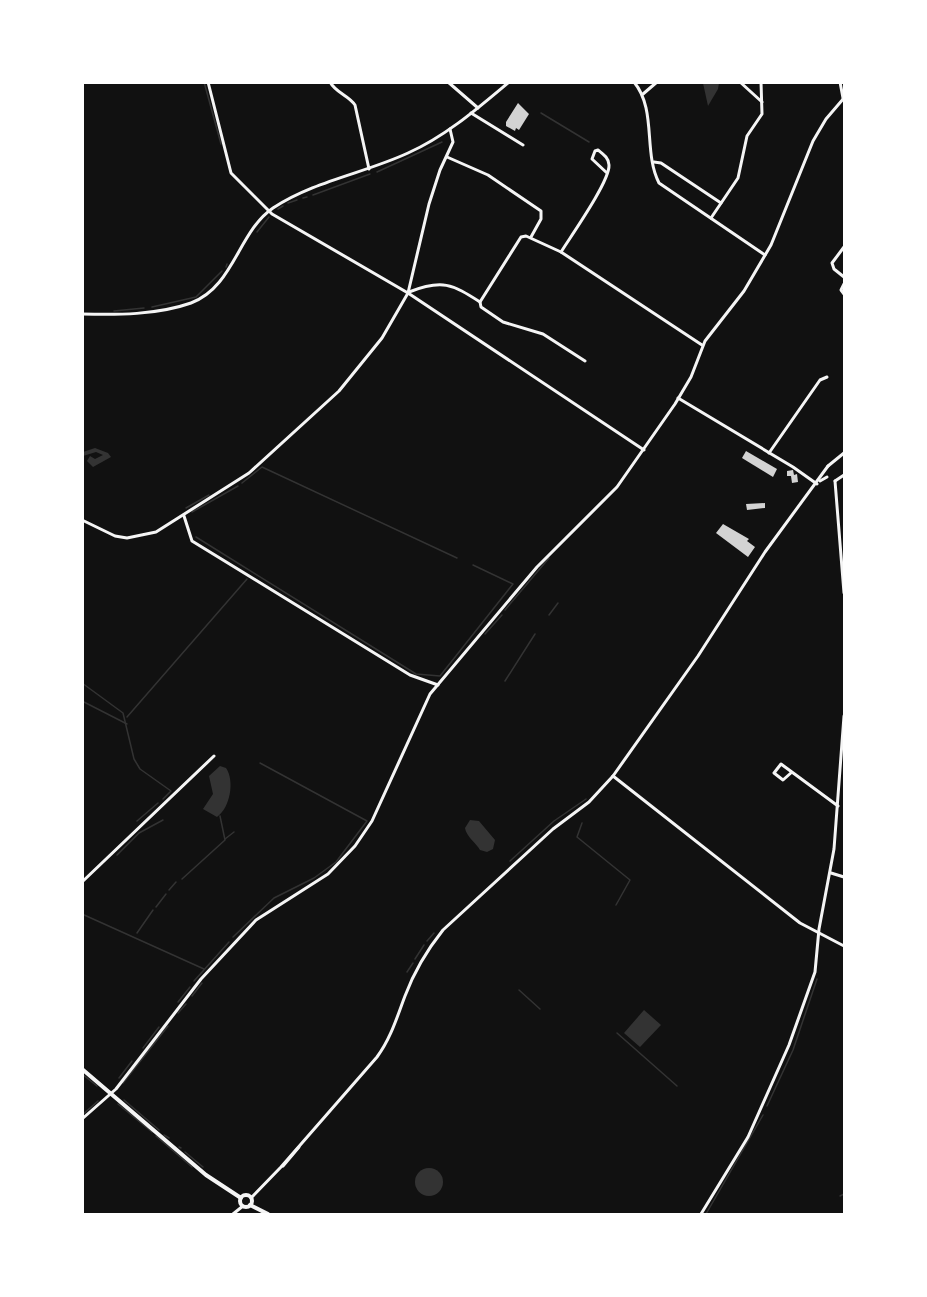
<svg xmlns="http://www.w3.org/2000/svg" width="927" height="1297" font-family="Montserrat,sans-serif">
	<rect width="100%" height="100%" fill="#111"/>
	<g fill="#333">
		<polygon points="703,83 719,83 718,89 708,106"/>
		<polygon points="95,448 108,453 111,457 93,467 87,461 90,456 95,459 103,455 96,452 83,456 83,452"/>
		<path d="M 220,766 L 226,768 C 235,781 230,808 217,817 L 203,809 L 213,794 L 209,776 Z"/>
		<path d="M 470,820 L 479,821 L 495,840 L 493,849 L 487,852 L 480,850 C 476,843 466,836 465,828 Z"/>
		<polygon points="644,1010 661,1025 640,1047 624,1033"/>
		<circle cx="429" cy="1182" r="14"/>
	</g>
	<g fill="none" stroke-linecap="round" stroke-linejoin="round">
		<g stroke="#333" stroke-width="1.5">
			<polyline points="204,82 221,144"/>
			<polyline points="541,113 589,142"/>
			<polyline points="377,172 442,142"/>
			<polyline points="313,195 370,174"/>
			<polyline points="303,198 307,197"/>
			<polyline points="288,203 297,200"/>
			<polyline points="278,209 283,206"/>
			<polyline points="257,232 269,217"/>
			<polyline points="226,267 227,264"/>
			<polyline points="152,307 196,297 222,271"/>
			<polyline points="114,311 144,308"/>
			<polyline points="242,483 262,467 457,558"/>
			<polyline points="186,508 209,495"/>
			<polyline points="192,512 238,486"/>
			<polyline points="196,537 416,674 440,676 513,584 473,565"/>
			<polyline points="505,610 549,558"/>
			<polyline points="549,615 558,603"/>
			<polyline points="485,634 502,615"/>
			<polyline points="505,681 535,634"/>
			<polyline points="82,683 123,713 134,759 140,769 171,791 163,799"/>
			<polyline points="82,701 127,724"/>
			<polyline points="127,717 247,579"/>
			<polyline points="137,821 158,803"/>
			<polyline points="582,823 577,837 630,880 616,905"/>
			<polyline points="225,839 234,832"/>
			<polyline points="117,855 139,833 163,820"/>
			<polyline points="510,861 554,821 586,799"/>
			<polyline points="182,879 225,840 220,816"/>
			<polyline points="169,890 176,882"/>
			<polyline points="156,907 166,894"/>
			<polyline points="82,914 204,969"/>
			<polyline points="137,933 153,910"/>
			<polyline points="233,937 274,898 314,878 336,862 367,821 260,763"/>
			<polyline points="427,941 434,933"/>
			<polyline points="415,959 424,945"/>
			<polyline points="407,972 413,963"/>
			<polyline points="194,981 229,942"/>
			<polyline points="519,990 540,1009"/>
			<polyline points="192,996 202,983"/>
			<polyline points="178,1002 190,987"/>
			<polyline points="178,1013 186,1004"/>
			<polyline points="617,1033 677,1086"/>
			<polyline points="143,1048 159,1027"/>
			<polyline points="82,1074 97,1086"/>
			<polyline points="119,1078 132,1061"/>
			<polyline points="123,1083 168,1026"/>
			<polyline points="124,1100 159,1130"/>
			<polyline points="118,1104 152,1132"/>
			<polyline points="767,1106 793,1050 817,979"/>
			<polyline points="82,1115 98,1101"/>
			<polyline points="164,1135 169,1138"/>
			<polyline points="156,1136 192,1167"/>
			<polyline points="179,1147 181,1148"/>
			<polyline points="185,1152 203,1167"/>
			<polyline points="840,1196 844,1194"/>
			<polyline points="706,1214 763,1115"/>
		</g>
	</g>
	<g fill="#d3d3d3">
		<polygon points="518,103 529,114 519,130 516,128 515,131 506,126 506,122"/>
		<polygon points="746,451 777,469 773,477 742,458"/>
		<polygon points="793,470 794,475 797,474 798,482 792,483 791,476 787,476 787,471"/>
		<polygon points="765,503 765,508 747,510 746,504"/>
		<polygon points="723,524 749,539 747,541 755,547 748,557 716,533"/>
	</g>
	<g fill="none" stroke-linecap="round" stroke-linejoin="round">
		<g stroke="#f5f5f5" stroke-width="3">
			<polyline points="208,82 231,173 272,214 408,293 644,450"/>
			<path d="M 330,82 C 336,93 348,95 355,105 L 369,169"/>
			<polyline points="448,82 478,108"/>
			<path d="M 634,82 C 657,110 643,152 659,183 L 765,255"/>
			<polyline points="740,82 762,102"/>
			<polyline points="840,82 843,98"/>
			<polyline points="643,94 657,82"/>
			<polyline points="471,113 523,145"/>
			<polyline points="447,157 488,175 541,211 541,219 531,237"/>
			<polyline points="654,162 661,163 721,203"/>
			<polyline points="711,218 738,178 747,136 762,114 761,82"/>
			<polyline points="844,247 832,263 834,269 844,277"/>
			<path d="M 561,252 C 571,236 610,181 609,165 C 609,158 603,154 598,150 L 595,151 L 592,159 L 607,173"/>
			<polyline points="844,284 841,290 844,294"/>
			<path d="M 409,292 C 442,279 452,284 480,302 L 521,237 L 526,236 L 561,252 L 702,345"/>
			<polyline points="480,302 481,307 503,322 543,334 585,361"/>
			<path d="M 82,314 C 117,315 157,315 191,303 C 234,287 238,232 273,208 C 314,181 365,173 408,153 C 446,136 478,108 509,82"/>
			<polyline points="678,398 793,467 817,484"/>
			<polyline points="769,453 820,380 827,377"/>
			<polyline points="828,466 844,453"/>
			<polyline points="820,481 827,477"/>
			<polyline points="835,481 844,593"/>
			<polyline points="835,481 844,475"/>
			<polyline points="184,516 192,541 410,675 438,685"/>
			<polyline points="82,520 115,536 127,538 156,532 249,473 339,391 382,338 408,293 429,204 440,170 453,142 450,129"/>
			<polyline points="792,772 783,780 774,773 781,764 838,806"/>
			<polyline points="613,776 800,923 844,946"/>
			<polyline points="831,873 844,877"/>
			<polyline points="82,882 214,756"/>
			<polyline points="82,1119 116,1089 201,979 256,920 328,874 355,846 372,821 430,694 537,567 617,487 675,404 691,377 705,341 744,291 771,245 813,141 826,119 844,98"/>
			<polyline points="283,1166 299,1147"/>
			<path d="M 251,1198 L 281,1167 L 377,1057 C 391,1038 397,1017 405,996 C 414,972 427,950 443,930 L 553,829 L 589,802 L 613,776 L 698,656 L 765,552 L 828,466"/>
			<polyline points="233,1214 243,1206"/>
			<polyline points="701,1214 748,1137 789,1045 815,972 819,929 834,849 844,716"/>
		</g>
		<g stroke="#f5f5f5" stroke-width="4">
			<polyline points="82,1069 206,1175 241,1198"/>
			<circle cx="246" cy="1201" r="6"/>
			<polyline points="250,1205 268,1214"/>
		</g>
	</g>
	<rect width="927" height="1297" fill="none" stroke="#ffffff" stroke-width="168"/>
</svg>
